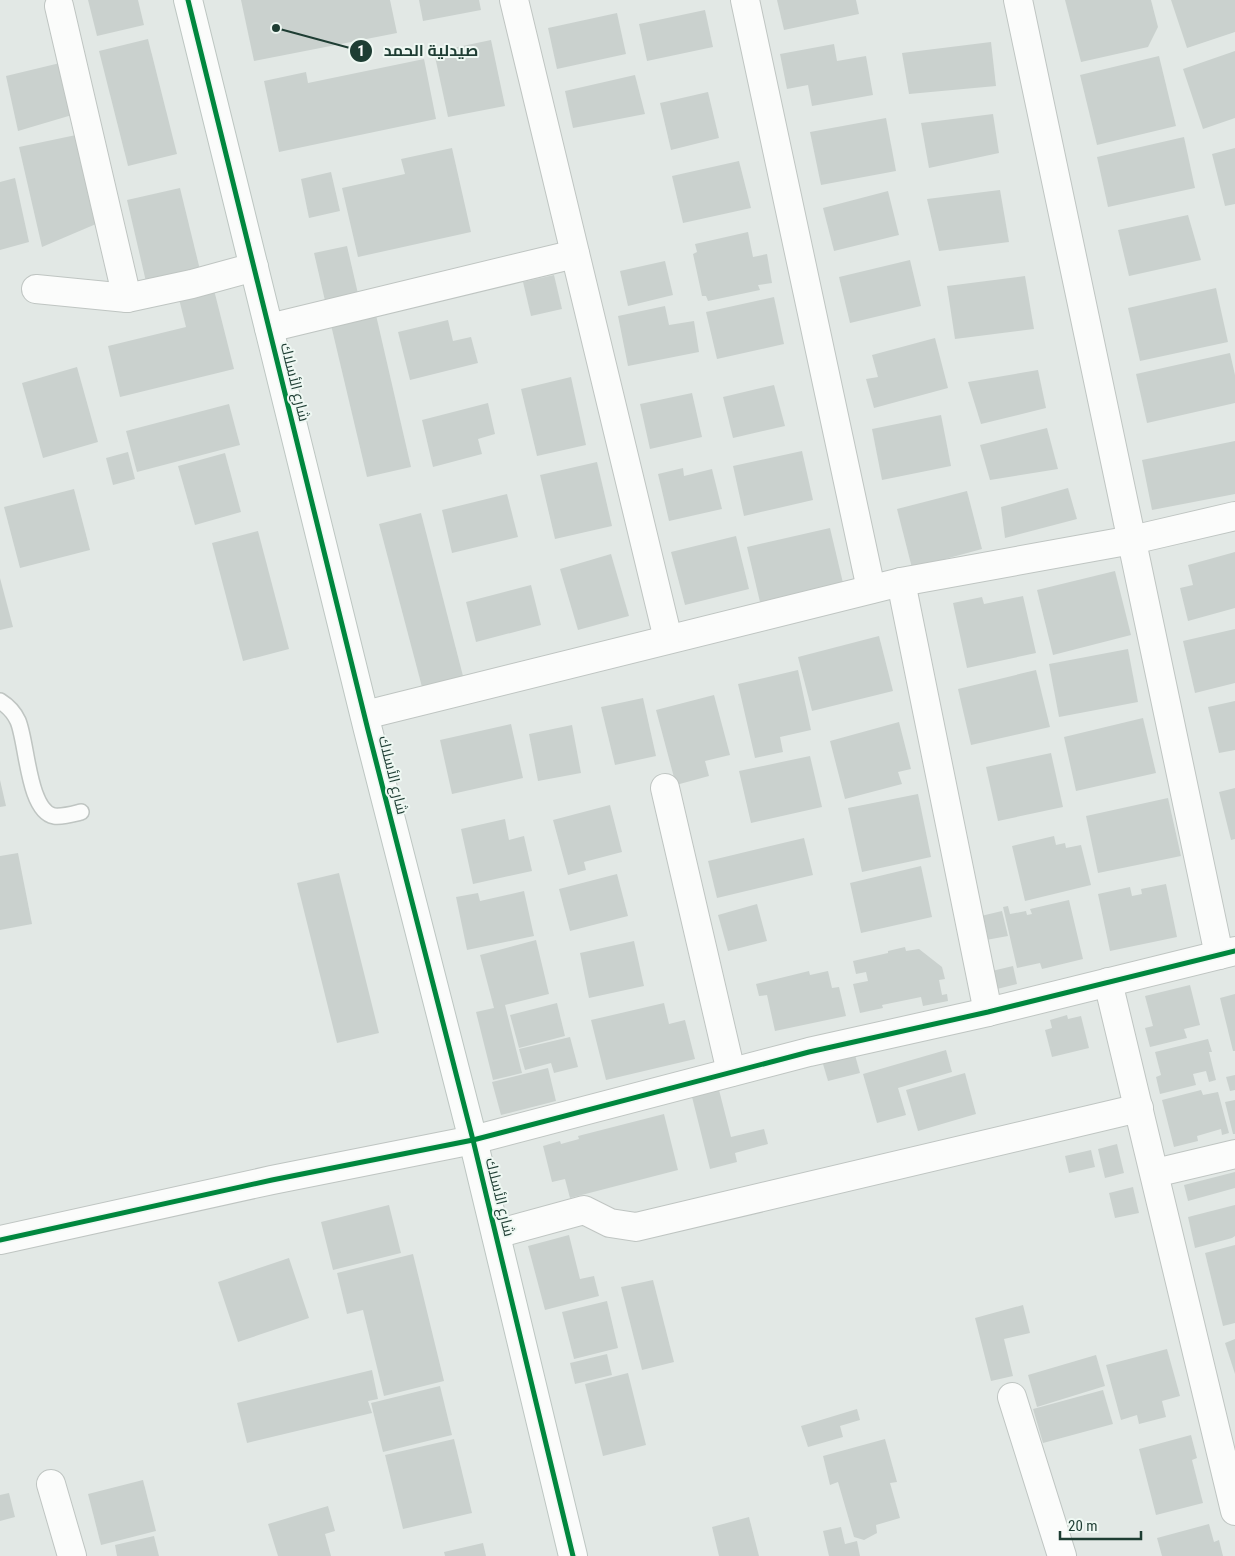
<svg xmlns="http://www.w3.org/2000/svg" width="1235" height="1556" font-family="'Roboto Condensed',Cairo,sans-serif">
	<rect width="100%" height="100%" fill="#e2e8e5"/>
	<g fill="#cad1ce">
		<polygon points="88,0 138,0 144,25 97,36"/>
		<polygon points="241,0 390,0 397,33 254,61"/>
		<polygon points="419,0 479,0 481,10 423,21"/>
		<polygon points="777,0 856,0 859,14 784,30"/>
		<polygon points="1065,0 1151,0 1158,27 1148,47 1081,62"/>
		<polygon points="1171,0 1235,0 1235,32 1187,48"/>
		<polygon points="705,10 713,47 647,61 639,24"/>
		<polygon points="617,13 626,54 557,69 548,28"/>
		<polygon points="148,39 177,154 128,166 99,51"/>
		<polygon points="491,40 505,106 448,117 434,52"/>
		<polygon points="991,42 996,86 909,94 902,53"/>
		<polygon points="834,44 837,61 866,56 873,95 812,106 808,85 787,89 780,54"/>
		<polygon points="1235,51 1235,118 1203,129 1183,69"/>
		<polygon points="1159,56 1176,126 1097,145 1080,75"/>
		<polygon points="424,59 436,119 279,152 264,81 306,72 308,83"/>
		<polygon points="60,63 72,115 18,131 6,76"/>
		<polygon points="635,75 645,114 573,128 565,91"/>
		<polygon points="708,92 719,138 671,150 660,103"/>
		<polygon points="993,114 999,153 929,168 921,123"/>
		<polygon points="886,118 896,171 821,185 810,132"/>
		<polygon points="76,135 96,224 42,247 19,147"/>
		<polygon points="1184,137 1195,188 1108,207 1097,157"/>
		<polygon points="452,148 471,232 358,257 342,188 405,174 401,159"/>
		<polygon points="1235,148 1235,204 1225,206 1212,154"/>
		<polygon points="739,161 751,208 683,223 672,176"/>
		<polygon points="331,172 340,211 309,218 301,179"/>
		<polygon points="15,178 29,242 0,250 0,182"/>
		<polygon points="180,188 201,274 147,286 127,200"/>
		<polygon points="1000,190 1009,242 939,251 927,199"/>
		<polygon points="888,191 899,235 834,251 823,208"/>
		<polygon points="1188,215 1201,260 1129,276 1118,230"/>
		<polygon points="748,232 753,257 767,254 772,283 758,285 760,290 708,301 706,296 702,296 693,254 697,252 695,244"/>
		<polygon points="347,246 359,298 326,305 314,253"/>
		<polygon points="910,260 921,306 850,323 839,277"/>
		<polygon points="665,261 673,295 628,306 620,271"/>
		<polygon points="554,275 562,309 531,316 523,282"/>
		<polygon points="1025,276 1034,329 955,339 947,286"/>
		<polygon points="213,286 234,369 120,397 108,346 186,327 178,295"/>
		<polygon points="1216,288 1228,342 1140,361 1128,308"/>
		<polygon points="774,297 784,344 717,359 706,312"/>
		<polygon points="665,306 669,325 694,321 699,352 628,366 618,316"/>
		<polygon points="376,315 411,467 367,477 331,325"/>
		<polygon points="448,320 453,341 471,337 478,363 410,380 398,332"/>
		<polygon points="935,338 948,388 874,408 866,379 878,377 872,355"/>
		<polygon points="1230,353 1235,375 1235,403 1147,423 1136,374"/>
		<polygon points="77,367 98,442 43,458 22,383"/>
		<polygon points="1038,370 1046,408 981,424 968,382"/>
		<polygon points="571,377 586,445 537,456 521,389"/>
		<polygon points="774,385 785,426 733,438 723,397"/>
		<polygon points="692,393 702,437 650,449 640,404"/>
		<polygon points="488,403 495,434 478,439 482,454 433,467 422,420"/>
		<polygon points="229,404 240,445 137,472 126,431"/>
		<polygon points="941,415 951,466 882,480 872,429"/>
		<polygon points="1047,428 1058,469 990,480 980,445"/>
		<polygon points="1235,441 1235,494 1152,510 1142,460"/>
		<polygon points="802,451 813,500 744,516 733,466"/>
		<polygon points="128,452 135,479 113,485 106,458"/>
		<polygon points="225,453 241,512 195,525 178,466"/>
		<polygon points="597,462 612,526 555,539 540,475"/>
		<polygon points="683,468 684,476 712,469 722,509 669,521 658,474"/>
		<polygon points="1068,488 1077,519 1005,538 1001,507"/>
		<polygon points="74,489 90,550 20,568 4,507"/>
		<polygon points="967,491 982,549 912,568 897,509"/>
		<polygon points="507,494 518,537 452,553 442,510"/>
		<polygon points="421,513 463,676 422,687 379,524"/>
		<polygon points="830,528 843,583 760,602 747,547"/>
		<polygon points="258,531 289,649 243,661 212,543"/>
		<polygon points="736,536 749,589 685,605 671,552"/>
		<polygon points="1235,552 1235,608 1188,621 1180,588 1193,585 1188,565"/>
		<polygon points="611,554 629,616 578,630 560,569"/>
		<polygon points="1115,571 1131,635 1053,655 1037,590"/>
		<polygon points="0,578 13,627 0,630"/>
		<polygon points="531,585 541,625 476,642 466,602"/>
		<polygon points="1023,596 1036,653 967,668 953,603 982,597 984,604"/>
		<polygon points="1235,629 1235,683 1195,693 1183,641"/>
		<polygon points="879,636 893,691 812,711 798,657"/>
		<polygon points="1128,649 1138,702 1059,717 1049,664"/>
		<polygon points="798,670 811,730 780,737 783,752 755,758 738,684"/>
		<polygon points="1036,670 1050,727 971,745 958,689"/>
		<polygon points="714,695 730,755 705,761 709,776 676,785 656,710"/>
		<polygon points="643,698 656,756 615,765 601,707"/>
		<polygon points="1235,701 1235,750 1219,753 1208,707"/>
		<polygon points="1143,718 1156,773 1076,791 1064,737"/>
		<polygon points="899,722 911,769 898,772 902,784 845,799 830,741"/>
		<polygon points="511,724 523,778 452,794 440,740"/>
		<polygon points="572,725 581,773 538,781 529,734"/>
		<polygon points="1051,753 1063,807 998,821 986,767"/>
		<polygon points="810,756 822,807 751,823 739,771"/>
		<polygon points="0,780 6,806 0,807"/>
		<polygon points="1235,788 1235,839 1231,840 1219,792"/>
		<polygon points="918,794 931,857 862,872 848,808"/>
		<polygon points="1168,798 1181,856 1098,873 1086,816"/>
		<polygon points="610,805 622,852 584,862 586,870 568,875 553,820"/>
		<polygon points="505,819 509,840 524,836 532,871 473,884 461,829"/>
		<polygon points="1054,836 1056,845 1065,843 1066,848 1081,845 1091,885 1025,901 1012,846"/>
		<polygon points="804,838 813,875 717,898 708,861"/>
		<polygon points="18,853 32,924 0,930 0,856"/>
		<polygon points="921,866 932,917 861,933 850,883"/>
		<polygon points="339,873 379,1033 337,1043 297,883"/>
		<polygon points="617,874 628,916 570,931 559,889"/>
		<polygon points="1166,884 1177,937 1110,951 1098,894 1130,887 1132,896 1142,894 1141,889"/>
		<polygon points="524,891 534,936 467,950 456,897 478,893 480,901"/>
		<polygon points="1069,900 1083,959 1042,969 1040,963 1017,968 1003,907 1008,906 1010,914 1026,911 1027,915 1032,914 1030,909"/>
		<polygon points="757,904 767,941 728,951 718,915"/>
		<polygon points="1002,911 1008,936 986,940 981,916"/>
		<polygon points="536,940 549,994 505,1005 522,1073 493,1080 476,1012 494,1008 480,955"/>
		<polygon points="634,941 644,986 589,998 580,953"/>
		<polygon points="905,947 906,951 919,949 942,967 945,979 939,980 942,995 947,994 948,1001 923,1006 921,997 882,1005 883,1008 860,1013 853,984 868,981 866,972 856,974 853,961 888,953 888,951"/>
		<polygon points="1013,966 1017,984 997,989 992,971"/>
		<polygon points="809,971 810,975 828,971 832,988 839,987 846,1016 775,1031 767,995 759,996 756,984"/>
		<polygon points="1190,985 1200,1025 1184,1029 1187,1038 1150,1047 1145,1028 1153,1026 1145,996"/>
		<polygon points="1235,994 1235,1051 1233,1051 1220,998"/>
		<polygon points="557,1003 565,1036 519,1048 510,1015"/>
		<polygon points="664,1003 669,1024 685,1020 695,1059 606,1080 591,1020"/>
		<polygon points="1067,1015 1068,1019 1081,1016 1089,1048 1052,1057 1045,1030 1052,1028 1050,1020"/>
		<polygon points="570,1037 578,1067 554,1073 551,1063 525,1070 519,1049"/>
		<polygon points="1208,1039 1212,1052 1209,1052 1216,1080 1209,1082 1206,1071 1193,1074 1196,1085 1160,1094 1156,1077 1161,1075 1155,1052"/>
		<polygon points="946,1050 952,1072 898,1088 906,1115 877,1123 863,1074"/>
		<polygon points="855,1055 860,1073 828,1081 823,1064"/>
		<polygon points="548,1068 556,1101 501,1115 492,1082"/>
		<polygon points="965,1073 976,1114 918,1131 906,1090"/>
		<polygon points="1235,1075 1235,1090 1230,1091 1226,1077"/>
		<polygon points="719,1090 731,1137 764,1129 768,1144 735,1153 737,1162 710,1169 692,1097"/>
		<polygon points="1201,1090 1203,1095 1218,1092 1229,1133 1222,1135 1221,1129 1197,1136 1198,1141 1174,1147 1162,1100"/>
		<polygon points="1235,1100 1235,1134 1233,1134 1225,1102"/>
		<polygon points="664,1114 678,1170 570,1198 565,1179 552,1182 543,1146 560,1141 561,1144 579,1139 578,1136"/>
		<polygon points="1117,1144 1124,1173 1105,1178 1098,1149"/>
		<polygon points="1091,1150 1095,1167 1069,1173 1065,1156"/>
		<polygon points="1235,1172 1235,1188 1188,1201 1184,1185"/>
		<polygon points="1133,1187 1139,1213 1115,1218 1109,1193"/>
		<polygon points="389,1205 401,1253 333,1270 321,1222"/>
		<polygon points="1235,1205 1235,1236 1232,1238 1195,1248 1188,1217"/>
		<polygon points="569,1235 580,1279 594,1276 599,1296 545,1310 528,1246"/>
		<polygon points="1235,1245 1235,1323 1223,1326 1205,1253"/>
		<polygon points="413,1254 444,1381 384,1396 363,1310 347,1314 337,1273"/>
		<polygon points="289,1258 309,1318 238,1342 218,1282"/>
		<polygon points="653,1280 674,1362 642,1370 621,1287"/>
		<polygon points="607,1301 618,1348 574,1359 562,1312"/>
		<polygon points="1023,1305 1030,1333 1004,1339 1013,1376 991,1381 975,1318"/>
		<polygon points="1235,1339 1235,1374 1225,1343"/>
		<polygon points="1167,1349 1180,1396 1162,1401 1166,1417 1139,1424 1137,1415 1121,1420 1106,1365"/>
		<polygon points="607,1354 612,1375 575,1384 570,1363"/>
		<polygon points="1096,1355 1105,1386 1037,1407 1028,1375"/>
		<polygon points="372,1370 378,1399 368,1401 372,1413 247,1443 237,1403"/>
		<polygon points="628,1373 646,1445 603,1456 585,1384"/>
		<polygon points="440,1386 452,1435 383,1452 371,1403"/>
		<polygon points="1103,1390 1113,1424 1043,1443 1033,1409"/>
		<polygon points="857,1409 860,1420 840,1426 843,1437 808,1447 801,1426"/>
		<polygon points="1191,1435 1197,1458 1192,1460 1203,1503 1156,1515 1139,1449"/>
		<polygon points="454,1439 472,1513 403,1529 385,1455"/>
		<polygon points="885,1439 897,1482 890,1483 900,1518 876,1525 877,1533 864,1540 854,1537 838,1482 830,1485 823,1456"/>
		<polygon points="143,1480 156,1531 101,1545 88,1494"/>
		<polygon points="9,1493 15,1517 0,1521 0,1495"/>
		<polygon points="328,1506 335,1531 325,1534 331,1556 278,1556 268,1524"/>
		<polygon points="749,1517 759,1556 719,1556 712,1527"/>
		<polygon points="1209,1524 1214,1542 1219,1540 1223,1556 1162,1556 1157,1538"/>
		<polygon points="841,1527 845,1544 857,1541 860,1556 829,1556 823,1531"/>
		<polygon points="154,1536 159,1556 117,1556 115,1545"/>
		<polygon points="483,1543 486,1556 445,1556 444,1552"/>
	</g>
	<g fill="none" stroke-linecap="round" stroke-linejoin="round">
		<g stroke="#bfc5c2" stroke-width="18">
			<path id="lane" d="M 0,701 C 8,706 14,712 18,721 C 27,742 28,811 54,816 C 63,817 73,814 81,812"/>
		</g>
		<g stroke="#bfc5c2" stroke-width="30">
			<g id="street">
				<polyline points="514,0 668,639"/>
				<polyline points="745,0 871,589"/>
				<polyline points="1018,0 1219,955"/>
				<polyline points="59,6 127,298"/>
				<polyline points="36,289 127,298 192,284 254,267"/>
				<polyline points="269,328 575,254"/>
				<polyline points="901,582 988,1012"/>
				<polyline points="365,715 901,582 1132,540 1235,516"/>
				<polyline points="665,788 731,1072"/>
				<polyline points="1108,982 1235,1511"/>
				<polyline points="1155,1173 1235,1154"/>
				<polyline points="496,1234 584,1210 610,1223 636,1227 1139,1108"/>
				<polyline points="0,1240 272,1180 473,1140 809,1052 988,1012 1235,951"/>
				<polyline points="1012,1397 1062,1556"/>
				<polyline points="51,1484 72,1556"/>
			</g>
		</g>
		<g stroke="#bdc6c2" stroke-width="30">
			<polyline id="secondary" points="188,0 368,730 473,1140 573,1556"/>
		</g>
		<use href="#lane" stroke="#fbfcfb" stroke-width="15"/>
		<use href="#street" stroke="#fbfcfb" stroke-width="28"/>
		<use href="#secondary" stroke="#fbfcfb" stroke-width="28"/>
		<g stroke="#eff8f3" stroke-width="8">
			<g id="cycleway">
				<polyline points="188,0 368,730 473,1140 573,1556"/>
				<polyline points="0,1240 272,1180 473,1140 809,1052 988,1012 1235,951"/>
			</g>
		</g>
		<use href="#cycleway" stroke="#00873e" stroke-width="5"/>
	</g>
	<g text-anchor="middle" stroke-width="4" stroke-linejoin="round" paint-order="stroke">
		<g font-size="15" fill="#1e3d33" stroke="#eff8f3">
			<text transform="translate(295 382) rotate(76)" y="5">شارع الأسلاك</text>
			<text transform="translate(393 775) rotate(76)" y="5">شارع الأسلاك</text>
			<text transform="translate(500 1197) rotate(76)" y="5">شارع الأسلاك</text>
		</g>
	</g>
	<path fill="none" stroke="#1e3d33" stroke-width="2" d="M276 28L361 51"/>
	<g fill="#1e3d33" stroke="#eff8f3" stroke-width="2">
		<circle cx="276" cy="28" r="5"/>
		<circle cx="361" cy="51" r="12"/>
	</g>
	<g font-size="15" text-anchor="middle" font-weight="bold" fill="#fff">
		<text x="361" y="56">1</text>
	</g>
	<g font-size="16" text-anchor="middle" font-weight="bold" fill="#1e3d33" stroke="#eff8f3" stroke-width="4" stroke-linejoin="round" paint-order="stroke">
		<text x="431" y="56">صيدلية الحمد</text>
	</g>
	<path d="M1060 1531v8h81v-8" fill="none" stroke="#1e3d33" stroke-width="2.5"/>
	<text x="1068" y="1531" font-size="15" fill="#1e3d33" stroke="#eff8f3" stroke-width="4" paint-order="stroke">20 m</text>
</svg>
